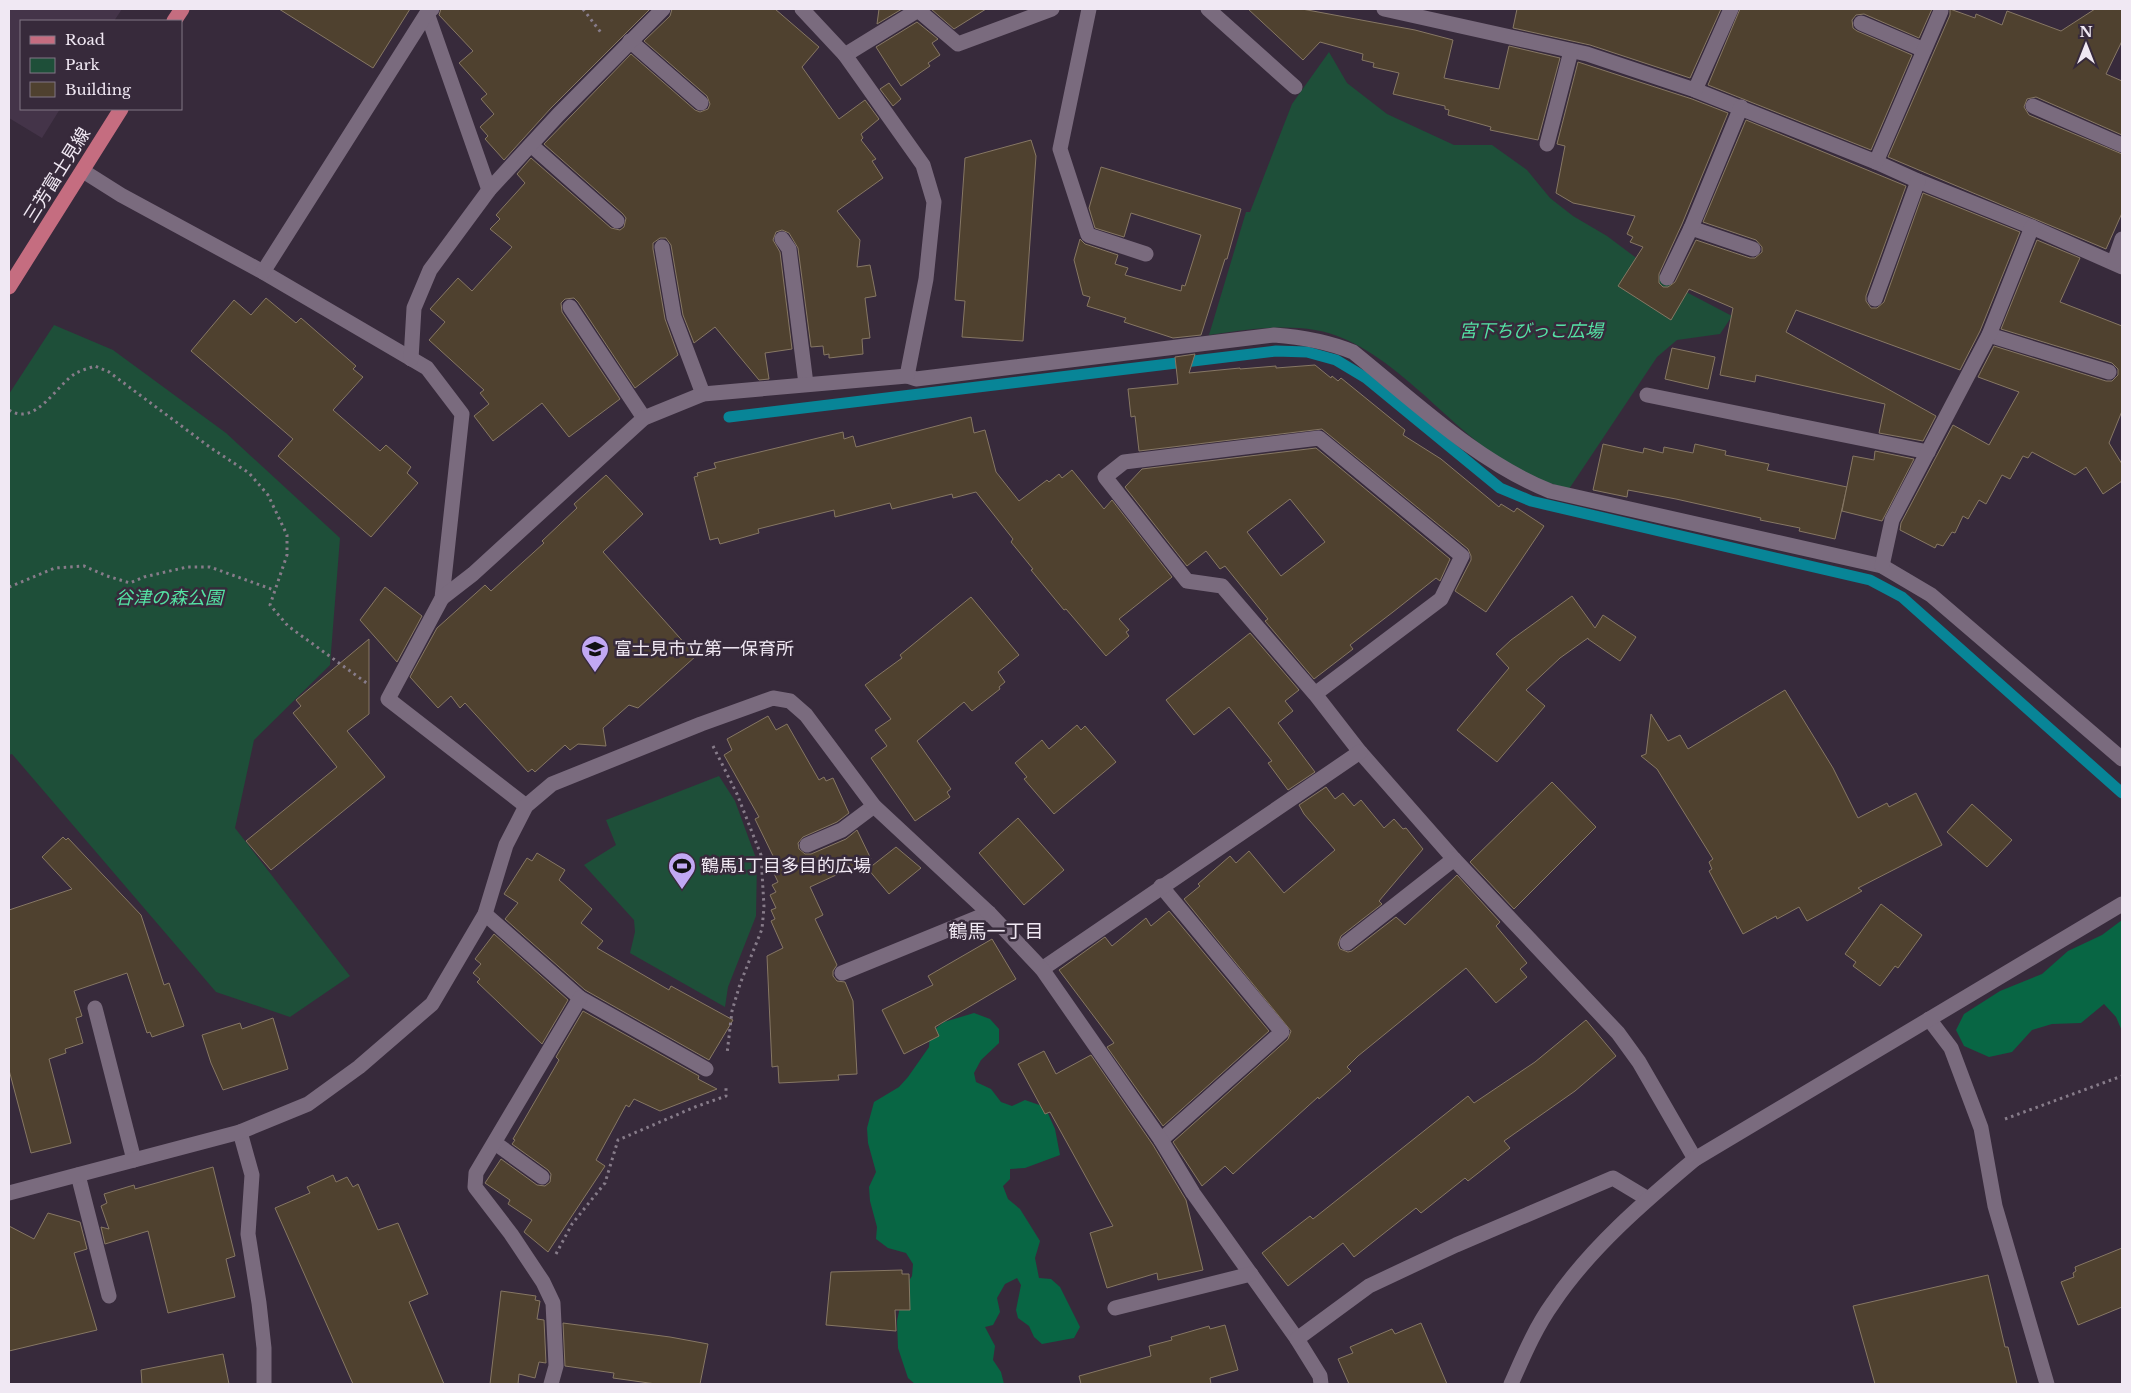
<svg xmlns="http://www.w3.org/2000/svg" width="2131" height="1393" font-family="'Libre Baskerville','Noto Sans JP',serif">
	<rect width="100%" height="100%" fill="#372a3b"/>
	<polygon fill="#443449" points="9,9 122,9 114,21 21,21 21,109 60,109 42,138 9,118"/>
	<g fill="#1e4f39">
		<path d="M 1329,52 L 1347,83 L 1387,114 L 1454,145 L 1492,145 L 1527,170 L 1550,198 L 1573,216 L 1607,236 L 1671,284 L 1732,316 L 1720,334 L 1677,340 L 1657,357 L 1569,489 C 1548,483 1529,476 1510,465 C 1447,428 1388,342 1315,330 C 1280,324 1244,330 1209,335 L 1246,212 L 1250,212 L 1292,104 Z"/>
		<polygon points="54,325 113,350 226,433 340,538 330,665 254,740 235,828 350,976 290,1017 216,992 12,754 9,755 9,394"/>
		<polygon points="719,776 735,801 757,861 756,916 728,987 725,1007 630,953 635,932 634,920 584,865 616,845 606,820"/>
	</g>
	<g fill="#086644">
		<polygon points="2122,920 2122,1031 2116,1017 2104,1004 2081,1023 2052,1024 2032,1030 2012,1052 1989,1057 1964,1046 1956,1030 1964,1014 2000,991 2042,974 2068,951 2102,935"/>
		<polygon points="974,1013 990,1019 999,1029 999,1043 981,1060 974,1073 976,1082 991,1089 1001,1102 1012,1106 1025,1100 1045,1107 1055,1129 1060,1155 1025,1168 1010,1169 1010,1179 1003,1186 1008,1199 1020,1209 1040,1241 1035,1258 1039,1278 1051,1279 1060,1287 1080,1327 1074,1338 1042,1344 1034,1337 1029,1326 1018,1318 1016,1310 1021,1285 1017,1278 1005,1284 997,1298 1000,1312 993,1325 985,1327 995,1346 993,1360 1001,1372 1004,1384 915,1384 908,1378 898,1348 897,1321 904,1288 912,1276 913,1264 906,1253 888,1248 876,1239 877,1227 870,1201 869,1187 876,1172 868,1143 867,1128 874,1102 899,1087 908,1077 929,1047 930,1033 944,1022"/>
	</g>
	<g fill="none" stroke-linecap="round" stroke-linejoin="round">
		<polyline stroke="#088597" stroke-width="11" points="729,417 1276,351 1307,352 1336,360 1366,378 1500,488 1531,501 1870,580 1902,597 2122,793"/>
	</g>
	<g fill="#4f412f" stroke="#867764" fill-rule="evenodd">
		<polygon points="279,9 410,9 373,68"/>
		<polygon points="441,9 650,9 551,108 504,160 485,139 488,136 480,127 494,114 481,99 487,94 459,63 473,51 439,15"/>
		<polygon points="672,9 775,9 819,47 802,67 839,119 865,100 879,119 861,134 863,138 861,140 876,159 872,161 883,178 837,211 860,240 857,267 870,265 876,296 865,298 870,338 862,339 863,354 829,358 829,354 824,355 823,346 811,347 798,248 789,233 782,230 776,232 773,240 780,252 792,349 765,353 769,379 759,380 715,327 694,343 683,315 671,245 666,238 660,238 653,243 653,249 665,319 678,355 635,388 578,302 574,298 565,299 561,303 562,312 620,399 569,437 542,403 493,441 474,416 489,404 480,393 484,390 429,340 445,322 430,309 458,278 472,291 512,247 490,229 500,219 496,215 525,183 517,174 531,158 611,228 620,230 624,227 626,218 623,214 544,144 631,54 695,110 700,112 708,109 710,104 707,96 644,41 670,16"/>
		<polygon points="879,9 902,9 877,24"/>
		<polygon points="931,9 986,9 954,29"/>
		<polygon points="1248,9 1302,9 1415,30 1453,40 1444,78 1499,89 1509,46 1560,58 1538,140 1490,130 1491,127 1448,115 1449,110 1445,109 1445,106 1393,94 1399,73 1373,67 1374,63 1362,60 1363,54 1320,42 1303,60"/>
		<polygon points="1517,9 1721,9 1690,78 1590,45 1513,28"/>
		<polygon points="1740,9 1932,9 1919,38 1864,14 1856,15 1852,20 1853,28 1857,31 1912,55 1871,150 1708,85"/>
		<polygon points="1950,9 1975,18 1976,14 2002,25 2007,11 2061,31 2095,9 2122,9 2122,41 2106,74 2122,81 2122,135 2036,97 2027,99 2024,107 2029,115 2122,154 2122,213 2106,249 1888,157 1950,15"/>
		<polygon points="917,22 938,39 932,43 940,55 928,63 930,66 901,86 876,47"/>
		<polygon points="1578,62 1692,99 1728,113 1682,224 1659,274 1659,283 1663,287 1668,287 1675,282 1696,240 1750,258 1755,258 1762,252 1762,247 1756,240 1703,222 1746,120 1906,186 1866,296 1866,301 1871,308 1877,308 1884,302 1923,193 2020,232 1980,331 1960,370 1796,310 1786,332 1936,416 1923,441 1879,433 1885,404 1756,375 1755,382 1720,375 1733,308 1689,289 1671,320 1618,286 1643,247 1630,242 1633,237 1627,234 1635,216 1573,203 1556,193 1565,146 1557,144"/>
		<polygon points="889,83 901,99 893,106 880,89"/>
		<polygon points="1031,140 1036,156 1023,341 962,337 965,301 955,300 965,158"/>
		<polygon points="1101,167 1241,209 1227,259 1225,259 1201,335 1173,338 1124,322 1126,318 1087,306 1090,297 1083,295 1074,260 1080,239 1085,244 1118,255 1115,264 1128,268 1125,275 1181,291 1182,285 1185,286 1201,235 1131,213 1124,237 1095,228 1089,208"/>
		<polygon points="2037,240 2080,258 2060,302 2122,326 2122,411 2109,443 2122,464 2122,481 2103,494 2086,467 2075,475 2032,452 2028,458 2023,456 2010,479 2002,475 1986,504 1979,500 1968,519 1963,516 1955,533 1952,532 1943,546 1937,544 1935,548 1900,530 1901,523 1953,425 1989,445 2019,392 1978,377 1994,346 2106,381 2112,381 2118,375 2118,369 2112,363 2001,329"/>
		<polygon points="266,298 296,323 301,318 356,366 353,369 363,377 333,410 380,451 386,445 411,467 407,473 418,483 371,537 278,456 293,439 191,351 234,300 251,315"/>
		<polygon points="1672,348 1715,357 1708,389 1665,379"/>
		<polygon points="1195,354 1189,373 1240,368 1240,369 1276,366 1276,368 1315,365 1331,378 1332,376 1338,381 1341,378 1405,430 1403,435 1441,459 1499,507 1501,504 1514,512 1517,508 1544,526 1486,612 1455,591 1471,560 1471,556 1468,549 1322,429 1139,451 1135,416 1131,417 1128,389 1178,384 1175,357"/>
		<polygon points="971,417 974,433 985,430 996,472 1019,501 1047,480 1049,482 1059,474 1062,478 1072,470 1104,509 1112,500 1172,577 1119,619 1129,630 1126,632 1129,636 1106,656 1066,609 1064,610 1031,570 1033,569 1011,542 1013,539 976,492 953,498 952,494 892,509 890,503 835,517 834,510 758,529 759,533 720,544 718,538 710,540 694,477 698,476 697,473 716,468 714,463 843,432 844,439 853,436 856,447"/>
		<polygon points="1603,444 1643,453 1644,448 1663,453 1664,447 1693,453 1695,444 1726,451 1725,455 1769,464 1767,470 1847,487 1835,539 1799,531 1800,528 1760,520 1761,518 1676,499 1628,490 1627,497 1593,490"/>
		<path d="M 1316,448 L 1450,559 L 1440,581 L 1436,578 L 1393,612 L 1350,645 L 1353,649 L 1314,679 L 1265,621 L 1268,619 L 1225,566 L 1220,569 L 1206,551 L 1187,566 L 1125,487 L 1142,469 ZM 1290,499 L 1325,542 L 1281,576 L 1247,532 Z"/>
		<polygon points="1875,451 1914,459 1882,521 1842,511 1853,456 1874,460"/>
		<polygon points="606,475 643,514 603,552 696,656 638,708 629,705 603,728 606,746 578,744 570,750 565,745 535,772 532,769 528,772 465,703 460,708 451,696 438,708 410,677 437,628 485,585 491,591 544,543 542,541 577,508 574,504"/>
		<polygon points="385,587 422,616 397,662 360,620"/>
		<polygon points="1572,596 1595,628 1603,615 1636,637 1620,661 1588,639 1588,638 1560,658 1526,690 1545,706 1497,762 1457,730 1509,668 1496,654 1511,640"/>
		<polygon points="971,597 1019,655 998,672 1005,682 999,687 1000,689 972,711 964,702 917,741 951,789 947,792 950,797 915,821 871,758 887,746 875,730 891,719 865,685 902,658 900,655"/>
		<polygon points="1250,633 1299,690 1285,701 1293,711 1278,723 1315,772 1288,790 1268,763 1272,761 1229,707 1194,735 1166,700"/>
		<polygon points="369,639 369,714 347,731 385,777 271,870 246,841 337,767 293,713 301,706 296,700"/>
		<polygon points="1785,690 1833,768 1858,818 1887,803 1889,807 1916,793 1942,845 1858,888 1862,891 1807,921 1799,907 1777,919 1776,916 1743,934 1709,871 1712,869 1709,862 1713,859 1657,769 1641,756 1646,754 1651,714 1668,741 1680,735 1688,749"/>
		<polygon points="768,716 776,730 787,724 819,780 824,777 826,781 833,778 849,813 837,822 803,837 798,843 799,849 805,854 811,854 846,839 857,830 871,859 810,887 823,915 815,919 837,965 833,971 833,976 837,981 845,982 853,1001 857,1074 838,1075 839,1080 779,1083 778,1066 772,1067 767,956 783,948 771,921 775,919 771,910 776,908 770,895 776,892 772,885 778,882 770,865 776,862 755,819 759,817 724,755 732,750 727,739"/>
		<polygon points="1077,725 1081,730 1085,726 1116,762 1054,814 1024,779 1027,777 1015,763 1042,740 1049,749"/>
		<polygon points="1552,782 1596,827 1514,909 1470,862"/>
		<polygon points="1326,787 1335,799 1343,793 1354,806 1361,800 1384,828 1394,819 1403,829 1406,828 1423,849 1379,901 1382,904 1341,936 1338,944 1340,949 1348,952 1352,951 1396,917 1405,925 1457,875 1500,922 1496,926 1527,963 1520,969 1527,977 1496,1003 1466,968 1358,1056 1347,1067 1351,1071 1319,1099 1318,1097 1233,1174 1225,1166 1202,1186 1173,1142 1288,1039 1291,1031 1184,899 1200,886 1198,884 1230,856 1236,863 1249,851 1284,893 1335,850 1304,814 1299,805"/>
		<polygon points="1972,804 2012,840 1987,867 1947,832"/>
		<polygon points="1018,818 1064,870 1024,905 979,853"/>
		<polygon points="63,837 66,840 68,838 141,915 164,985 169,983 184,1026 152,1037 150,1032 147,1033 127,973 74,991 82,1016 76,1018 83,1043 65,1049 66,1053 49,1059 71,1143 31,1153 9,1070 9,910 72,889 42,857"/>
		<polygon points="896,847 921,868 889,894 868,869"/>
		<polygon points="537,853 565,870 559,880 592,909 581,923 603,941 597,948 669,990 671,986 733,1020 709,1060 585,990 505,919 518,903 504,894 527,858 532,861"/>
		<polygon points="1881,904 1922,935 1898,968 1895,966 1880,986 1853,966 1856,962 1845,954"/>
		<polygon points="1169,911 1269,1031 1163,1126 1107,1047 1114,1043 1059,970 1105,937 1112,946 1146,918 1151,926"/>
		<polygon points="494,934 568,1000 542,1044 477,982 480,979 473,973 481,964 475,959"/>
		<polygon points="992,939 1016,979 935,1027 939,1036 904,1054 882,1010 933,985 928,976"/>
		<polygon points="583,1011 699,1076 698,1079 717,1089 660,1111 634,1099 629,1107 626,1105 596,1160 605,1166 548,1252 524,1232 532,1220 508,1204 510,1200 485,1183 501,1159 537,1185 545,1186 550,1182 551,1174 548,1170 512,1144 515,1140 513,1139 559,1060 556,1057"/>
		<polygon points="273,1018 288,1069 223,1090 211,1063 202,1035 240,1023 242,1029"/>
		<polygon points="1586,1020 1616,1056 1575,1091 1504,1141 1510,1148 1468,1181 1465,1178 1421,1213 1416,1208 1354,1257 1343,1243 1288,1286 1262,1253 1310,1216 1313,1219 1468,1096 1474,1103 1535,1062"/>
		<polygon points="1044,1051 1056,1074 1091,1055 1153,1145 1186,1200 1203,1270 1158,1280 1157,1273 1107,1288 1090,1233 1113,1226 1050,1112 1045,1114 1018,1064"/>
		<polygon points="213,1167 235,1256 226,1259 235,1297 168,1313 148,1231 105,1244 101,1227 109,1229 101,1206 107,1203 104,1194 134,1185 135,1189"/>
		<polygon points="333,1175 336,1182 347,1177 353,1187 358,1184 378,1230 398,1223 428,1294 409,1302 444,1384 353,1384 275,1208 310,1193 307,1187"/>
		<polygon points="48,1213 80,1222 87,1249 74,1253 97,1330 9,1351 9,1226 34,1239"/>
		<polygon points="2122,1248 2122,1307 2078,1325 2061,1282 2074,1277 2073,1273 2076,1271 2075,1267"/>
		<polygon points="902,1270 902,1274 909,1274 910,1310 895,1310 896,1331 826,1325 831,1272"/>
		<polygon points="1988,1275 2005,1347 2008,1347 2017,1384 1875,1384 1853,1306"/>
		<polygon points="501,1291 536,1296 535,1300 540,1301 537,1319 544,1320 546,1363 539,1362 535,1378 519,1374 518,1384 490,1384"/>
		<polygon points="563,1323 670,1337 708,1344 700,1384 656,1384 613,1378 614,1373 565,1366"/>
		<polygon points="1421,1323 1447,1384 1349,1384 1338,1359 1353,1353 1350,1347 1392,1329 1395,1334"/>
		<polygon points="1225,1325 1238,1370 1210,1378 1211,1384 1081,1384 1079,1376 1151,1356 1149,1346 1172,1340 1171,1337 1209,1326 1210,1329"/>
		<polygon points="223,1354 229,1384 142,1384 141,1370"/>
	</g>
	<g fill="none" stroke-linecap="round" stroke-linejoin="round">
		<g stroke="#877c8a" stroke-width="3" stroke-dasharray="2.5 4" stroke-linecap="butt">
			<polyline points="583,9 602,34"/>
			<path d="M 9,410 C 36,427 56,385 76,373 C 82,370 89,368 95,366 L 109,372 L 211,448 L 249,473 L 268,495 L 287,535 L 287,555 L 270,605 L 288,626 L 368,684"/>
			<polyline points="9,587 55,568 84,566 107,576 130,583 144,577 187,567 210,567 274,590"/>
			<polyline points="713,746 737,794 761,855 764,907 762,929 740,984 732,1011 727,1054"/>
			<polyline points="2005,1119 2122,1076"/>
			<polyline points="556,1254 572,1224 605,1183 618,1140 695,1107 726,1096 726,1088"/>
		</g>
		<g stroke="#7a6b7e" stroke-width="15">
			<polyline points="1089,9 1060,149 1088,235 1146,254"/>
			<polyline points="1208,9 1295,87"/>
			<polyline points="1384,9 1587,54 1695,90 1876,162 1918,181 2032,227 2122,267"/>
			<polyline points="427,13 489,190"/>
			<polyline points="1861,23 1924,50"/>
			<polyline points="630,41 701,103"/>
			<polyline points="845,55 918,10 958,44 1052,9"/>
			<polyline points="1695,90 1731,9"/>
			<polyline points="2033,106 2122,145"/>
			<polyline points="1547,144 1571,51"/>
			<polyline points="531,145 617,221"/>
			<polyline points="1876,162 1941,11"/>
			<polyline points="83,171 121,195 263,272 427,368 462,414 442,598 388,699 526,806"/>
			<polyline points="1691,228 1753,249"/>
			<polyline points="782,239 789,249 806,384"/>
			<polyline points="662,247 674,317 703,394"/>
			<polyline points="2114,262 2122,239"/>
			<polyline points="263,272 427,13 432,9"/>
			<polyline points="1667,278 1691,228 1741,107"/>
			<polyline points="1875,299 1918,181"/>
			<polyline points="570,307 644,418"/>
			<polyline points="1989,335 2109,372"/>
			<polyline points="411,359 414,308 430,270 489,190 558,115 663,9"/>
			<path d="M 907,376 L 916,379 L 1274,335 C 1302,337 1326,341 1353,352 C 1414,401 1477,462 1550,491 L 1882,566 L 1931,595 L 2122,759"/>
			<polyline points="1647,395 1928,452"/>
			<polyline points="1882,566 1892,520 1989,335 2032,227"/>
			<polyline points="442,598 473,574 644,418 703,394 907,376 926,279 934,202 923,165 845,55 802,9"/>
			<polyline points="1315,694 1441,599 1462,556 1319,438 1124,462 1105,477 1187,581 1222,586 1315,694 1360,752 1454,859 1618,1033 1639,1062 1695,1159"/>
			<polyline points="807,845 842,830 874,806"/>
			<polyline points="1161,886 1282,1032 1161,1140"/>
			<polyline points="485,914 580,998 706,1069"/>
			<polyline points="1347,943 1454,859"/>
			<polyline points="1042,969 1360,752"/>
			<polyline points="842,973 989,913"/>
			<polyline points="95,1008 134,1160"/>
			<polyline points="1929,1019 1951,1048 1981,1128 1995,1206 2047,1384"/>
			<polyline points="240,1132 252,1175 248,1234 259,1303 264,1348 264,1384"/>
			<polyline points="495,1143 542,1177"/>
			<polyline points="78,1175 109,1296"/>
			<polyline points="9,1193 240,1132 308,1104 359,1067 432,1004 485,914 506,845 526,806 552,784 701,724 773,698 790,701 806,715 874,806 989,913 1042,969 1161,1140 1193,1193 1297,1339 1320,1376 1321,1384"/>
			<polyline points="1115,1308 1251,1274"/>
			<polyline points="1297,1339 1369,1286 1456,1245 1613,1178 1648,1199"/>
			<polyline points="551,1384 556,1366 553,1303 543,1282 511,1234 475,1187 476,1173 580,998"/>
			<path d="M 1511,1384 C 1523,1357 1535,1328 1553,1303 C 1590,1248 1645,1201 1695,1159 L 2122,904"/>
		</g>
		<g stroke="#c56d80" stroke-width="15">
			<polyline points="174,21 182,9"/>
			<polyline points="9,287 121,109"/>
		</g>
	</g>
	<defs>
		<g id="school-pin" transform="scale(1.4375)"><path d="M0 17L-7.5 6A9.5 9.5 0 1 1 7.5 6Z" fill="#c1a8f3" stroke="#372a3b"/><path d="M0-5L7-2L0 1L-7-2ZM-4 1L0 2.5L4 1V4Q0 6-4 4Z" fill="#111"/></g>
		<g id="stadium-pin" transform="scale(1.4375)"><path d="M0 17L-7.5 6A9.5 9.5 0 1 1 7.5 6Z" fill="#c1a8f3" stroke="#372a3b"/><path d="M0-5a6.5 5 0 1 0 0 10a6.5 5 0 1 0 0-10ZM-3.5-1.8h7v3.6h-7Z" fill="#111"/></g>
	</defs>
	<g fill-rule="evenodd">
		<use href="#school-pin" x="595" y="649"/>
		<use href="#stadium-pin" x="682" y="866"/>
	</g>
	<g text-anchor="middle" stroke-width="5" stroke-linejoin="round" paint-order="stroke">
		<g font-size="18" fill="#f0e8f3" stroke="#372a3b">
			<text transform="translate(57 175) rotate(-58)" y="6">三芳富士見線</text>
		</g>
		<g font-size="18" font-style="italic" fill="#54e2a4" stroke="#372a3b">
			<text x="1531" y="337">宮下ちびっこ広場</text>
			<text x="169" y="604">谷津の森公園</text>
		</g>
		<g font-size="18" fill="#f0e8f3" stroke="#372a3b" text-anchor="start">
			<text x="614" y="655">富士見市立第一保育所</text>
			<text x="701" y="872">鶴馬1丁目多目的広場</text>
		</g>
		<g font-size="19" fill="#f0e8f3" stroke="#372a3b">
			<text x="996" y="938">鶴馬一丁目</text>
		</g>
	</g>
	<rect width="2131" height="1393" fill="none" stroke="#f0e8f3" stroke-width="20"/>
	<rect x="20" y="20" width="162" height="90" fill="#372a3b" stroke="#817685"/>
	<rect x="30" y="36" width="25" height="8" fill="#c56d80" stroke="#817685"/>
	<text x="65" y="45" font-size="15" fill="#f0e8f3">Road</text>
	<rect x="30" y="58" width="25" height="15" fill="#1e4f39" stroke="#817685"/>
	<text x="65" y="70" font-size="15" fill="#f0e8f3">Park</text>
	<rect x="30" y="82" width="25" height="15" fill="#4f412f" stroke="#817685"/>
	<text x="65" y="95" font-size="15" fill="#f0e8f3">Building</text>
	<g transform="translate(2086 45)" stroke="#372a3b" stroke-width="4" paint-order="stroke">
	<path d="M0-4L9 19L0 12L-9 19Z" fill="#f0e8f3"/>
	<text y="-8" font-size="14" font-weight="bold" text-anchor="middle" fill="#f0e8f3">N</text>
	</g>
</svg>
